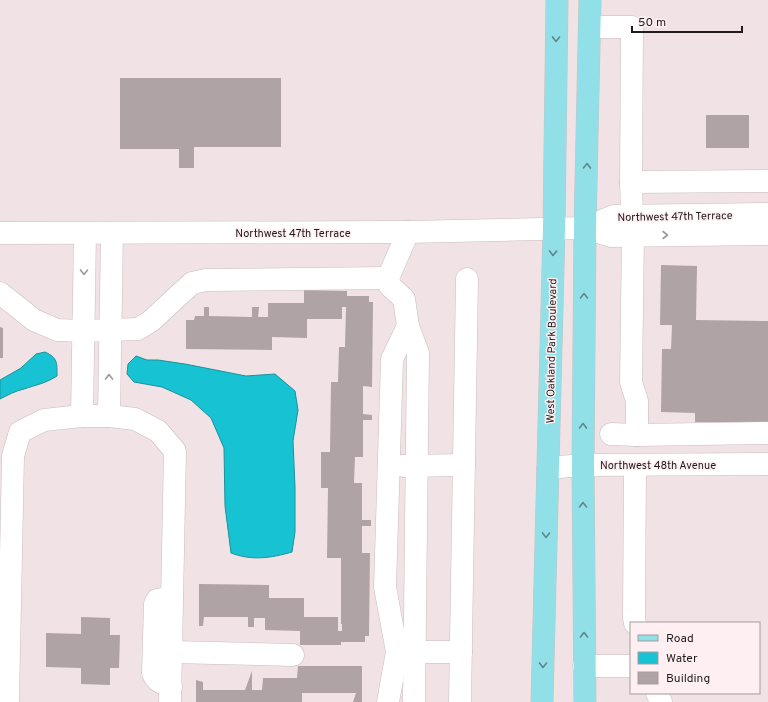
<svg xmlns="http://www.w3.org/2000/svg" width="768" height="702" font-family="Overpass,sans-serif">
	<rect width="100%" height="100%" fill="#f1e3e5"/>
	<g fill="#17c3d3" stroke="#1a919c">
		<path d="M 45,352 C 58,358 57,363 57,376 C 46,383 36,385 24,389 C 15,391 8,395 0,399 L 0,380 L 21,368 L 36,354 Z"/>
		<path d="M 136,356 L 147,360 L 158,360 L 185,364 L 246,376 L 275,374 L 295,391 L 298,410 L 293,441 L 295,487 L 295,532 L 292,552 C 271,558 252,561 231,553 L 225,506 L 224,448 L 211,418 L 191,400 L 162,387 L 134,382 L 127,374 L 128,364 Z"/>
	</g>
	<g fill="#b0a3a5">
		<polygon points="120,78 281,78 281,147 194,147 194,168 179,168 179,149 120,149"/>
		<rect x="706" y="115" width="43" height="33"/>
		<polygon points="661,265 697,266 696,320 768,321 768,423 695,422 695,413 661,412 662,349 671,349 672,325 660,325"/>
		<polygon points="304,290 347,291 347,296 369,296 369,302 373,302 372,387 363,386 363,414 372,415 372,420 363,420 363,457 355,457 354,483 362,483 362,520 371,520 371,526 362,526 362,553 370,553 369,636 365,636 365,642 341,642 341,645 300,645 300,631 265,630 265,618 254,618 254,627 248,627 248,617 204,617 203,626 199,626 199,584 269,585 269,598 304,598 304,617 338,617 338,631 342,631 342,624 341,624 341,558 327,558 328,488 321,488 321,452 330,452 331,382 338,382 339,347 345,347 346,307 342,307 342,319 307,319 307,338 272,337 272,350 186,349 186,320 194,320 195,316 204,316 204,307 209,307 209,316 252,317 252,307 259,307 258,317 268,317 268,303 304,303"/>
		<polygon points="0,327 3,328 3,358 0,358"/>
		<polygon points="81,617 110,618 110,635 120,635 119,668 110,668 110,685 81,684 81,668 46,667 46,633 81,634"/>
		<polygon points="298,666 362,666 362,702 353,702 356,693 302,693 302,702 196,702 196,680 203,682 203,690 245,690 252,671 252,690 262,690 263,678 297,678"/>
	</g>
	<g fill="none" stroke-linecap="round" stroke-linejoin="round">
		<g stroke="#c9bcbd" stroke-width="23">
			<g id="minor">
				<polyline points="590,27 632,27 631,182"/>
				<polyline points="632,216 631,182 768,181"/>
				<polyline points="585,228 614,216 768,214"/>
				<polyline points="408,232 388,278 390,286 404,299 408,326 418,353 414,702"/>
				<polyline points="0,233 408,232 585,228 611,236 768,234"/>
				<polyline points="633,235 631,382 637,401 637,435"/>
				<polyline points="0,293 34,320 57,330 83,331 138,329 151,321 192,283 206,280 388,278"/>
				<polyline points="82,416 85,233"/>
				<polyline points="109,416 112,233"/>
				<polyline points="611,434 637,435 768,433"/>
				<polyline points="403,466 464,465"/>
				<polyline points="548,468 583,465 768,464"/>
				<polyline points="635,623 634,618 635,465"/>
				<polyline points="172,652 293,655"/>
				<polyline points="400,652 461,652"/>
				<polyline points="584,666 631,666"/>
				<path d="M 171,687 C 163,683 156,682 153,673 L 155,604 L 157,600 L 172,597"/>
				<polyline points="657,693 661,702"/>
				<polyline points="8,702 13,456 20,432 44,420 82,416 109,416 135,419 158,431 175,451 170,702"/>
				<polyline points="388,702 397,652 385,587 392,359 408,326"/>
				<polyline points="460,702 467,279"/>
			</g>
		</g>
		<g stroke="#c5c4c4" stroke-width="23">
			<g id="major">
				<polyline points="542,702 554,228 557,0"/>
				<polyline points="585,702 583,465 585,228 590,0"/>
			</g>
		</g>
		<use href="#minor" stroke="#fff" stroke-width="22"/>
		<use href="#major" stroke="#91e0e8" stroke-width="22"/>
	</g>
	<defs><path id="oneway-chevron" d="M-2-3.5L2.5 0L-2 3.5" fill="none" stroke-width="1.6" stroke-linecap="round" stroke-linejoin="round"/></defs>
	<g stroke="#5e878c">
		<use href="#oneway-chevron" transform="translate(556 39) rotate(91)"/>
		<use href="#oneway-chevron" transform="translate(587 166) rotate(-89)"/>
		<use href="#oneway-chevron" transform="translate(553 253) rotate(92)"/>
		<use href="#oneway-chevron" transform="translate(584 296) rotate(-89)"/>
		<use href="#oneway-chevron" transform="translate(583 426) rotate(-89)"/>
		<use href="#oneway-chevron" transform="translate(583 505) rotate(-90)"/>
		<use href="#oneway-chevron" transform="translate(546 535) rotate(91)"/>
		<use href="#oneway-chevron" transform="translate(584 635) rotate(-90)"/>
		<use href="#oneway-chevron" transform="translate(543 665) rotate(91)"/>
	</g>
	<g stroke="#9b9899">
		<use href="#oneway-chevron" transform="translate(665 235)"/>
		<use href="#oneway-chevron" transform="translate(84 272) rotate(91)"/>
		<use href="#oneway-chevron" transform="translate(109 377) rotate(-89)"/>
	</g>
	<g text-anchor="middle" stroke-width="3" stroke-linejoin="round" paint-order="stroke">
		<g font-size="11" fill="#201b1c" stroke="#fef0f2">
			<text transform="translate(675 216) rotate(-1)" y="4">Northwest 47th Terrace</text>
			<text x="293" y="237">Northwest 47th Terrace</text>
			<text transform="translate(551 351) rotate(-89)" y="4">West Oakland Park Boulevard</text>
			<text x="658" y="469">Northwest 48th Avenue</text>
		</g>
	</g>
	<rect x="630" y="622" width="130" height="72" fill="#fef0f2" stroke="#a59b9c"/>
	<rect x="638" y="635" width="20" height="6" fill="#91e0e8" stroke="#a59b9c"/>
	<text x="666" y="642" font-size="12" fill="#201b1c">Road</text>
	<rect x="638" y="652" width="20" height="12" fill="#17c3d3" stroke="#a59b9c"/>
	<text x="666" y="662" font-size="12" fill="#201b1c">Water</text>
	<rect x="638" y="672" width="20" height="12" fill="#b0a3a5" stroke="#a59b9c"/>
	<text x="666" y="682" font-size="12" fill="#201b1c">Building</text>
	<path d="M632 26v6h110v-6" fill="none" stroke="#201b1c" stroke-width="2"/>
	<text x="638" y="26" font-size="12" fill="#201b1c" stroke="#fef0f2" stroke-width="3" paint-order="stroke">50 m</text>
</svg>
